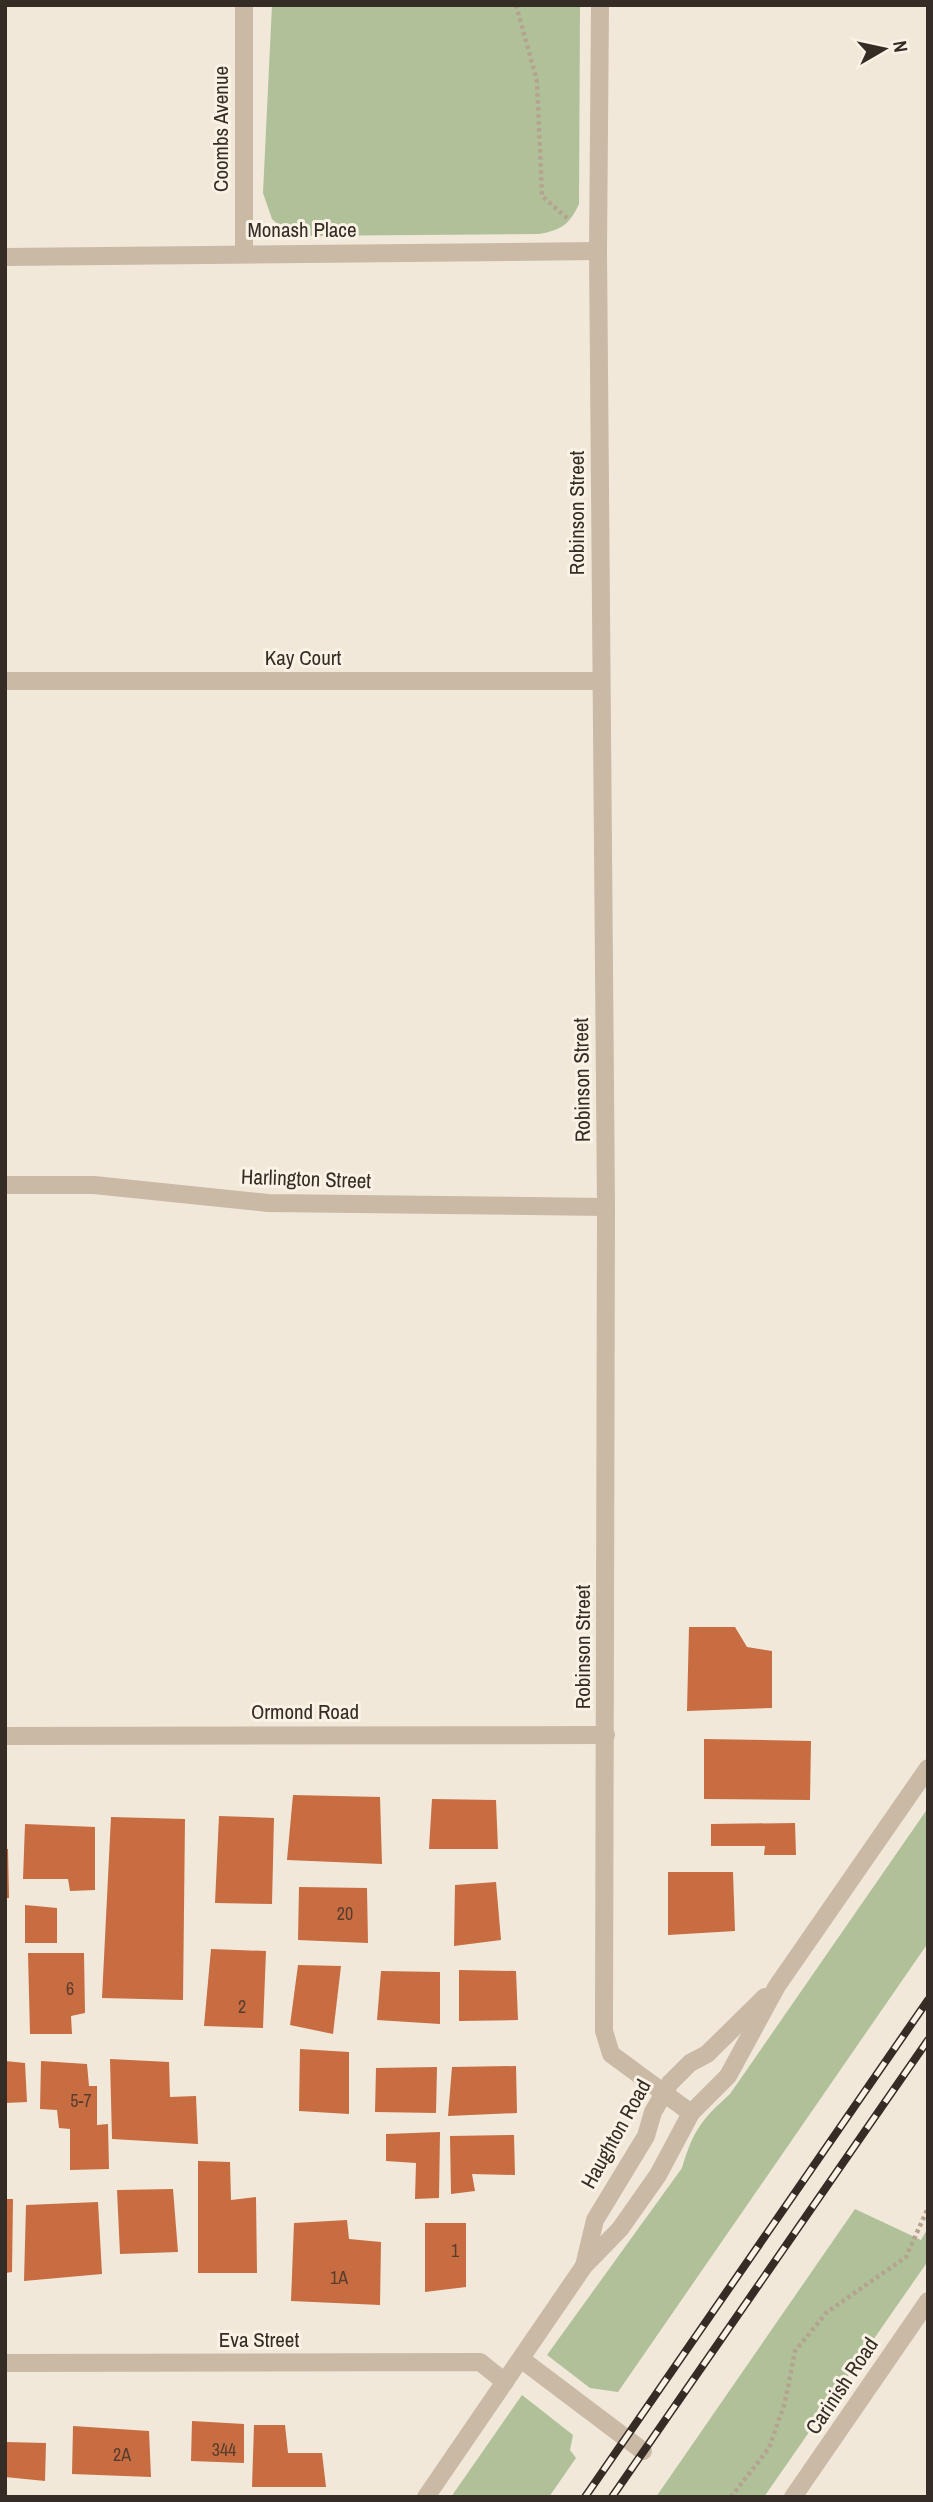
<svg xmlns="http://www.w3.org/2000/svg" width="933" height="2502" font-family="'Archivo Narrow',sans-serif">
	<rect width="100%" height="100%" fill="#f1e8d9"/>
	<g fill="#b0c099">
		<path d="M 272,5 L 580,5 L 579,204 C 569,225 561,230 539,234 L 291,236 L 272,219 L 263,193 Z"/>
		<path d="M 928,1808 L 928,1943 L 618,2392 L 590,2388 L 547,2355 L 682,2168 C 693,2131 701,2120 730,2094 Z"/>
		<polygon points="855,2209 921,2240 928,2228 928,2261 764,2497 656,2497"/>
		<polygon points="522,2395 573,2435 570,2450 576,2458 549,2497 451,2497"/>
	</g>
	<g fill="#c76d41">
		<polygon points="689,1627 735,1627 747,1647 772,1651 772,1708 687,1711"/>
		<polygon points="704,1739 811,1741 810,1800 704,1799"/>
		<polygon points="293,1795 380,1797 382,1864 287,1860"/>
		<polygon points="432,1799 496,1800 498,1849 429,1849"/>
		<polygon points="219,1816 274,1818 272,1904 215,1903"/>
		<polygon points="111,1817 185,1819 183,2000 102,1998"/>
		<polygon points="795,1823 796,1855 764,1855 765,1846 711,1846 711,1824"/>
		<polygon points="25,1824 95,1827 95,1890 70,1891 68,1879 23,1879"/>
		<polygon points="5,1849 8,1849 9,1898 5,1898"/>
		<polygon points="668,1872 733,1872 735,1931 668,1935"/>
		<polygon points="496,1882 501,1940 454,1946 455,1885"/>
		<polygon points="299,1887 367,1888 368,1943 298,1940"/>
		<polygon points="25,1905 57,1908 57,1943 25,1943"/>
		<polygon points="211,1949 266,1951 263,2028 204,2026"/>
		<polygon points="28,1953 84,1953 85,2013 71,2016 72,2034 30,2034"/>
		<polygon points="298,1965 341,1966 333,2034 290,2025"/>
		<polygon points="459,1970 516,1971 518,2020 459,2021"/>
		<polygon points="381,1971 440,1972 440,2024 377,2020"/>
		<polygon points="300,2049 349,2052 349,2114 299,2111"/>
		<polygon points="110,2059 169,2062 170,2097 196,2096 198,2144 112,2139"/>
		<polygon points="5,2061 25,2063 27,2102 5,2103"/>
		<polygon points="41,2061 87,2064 89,2086 97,2086 97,2125 108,2124 109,2169 70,2170 70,2129 59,2128 57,2110 40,2109"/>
		<polygon points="516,2066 517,2113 448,2116 452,2067"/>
		<polygon points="437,2067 436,2113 375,2112 376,2068"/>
		<polygon points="440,2132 439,2198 415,2199 416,2163 386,2161 386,2134"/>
		<polygon points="514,2135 515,2175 472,2174 475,2191 451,2194 450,2136"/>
		<polygon points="198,2161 230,2162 231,2200 256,2197 257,2273 198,2273"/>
		<polygon points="173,2189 178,2252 120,2254 117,2190"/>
		<polygon points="5,2199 13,2199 12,2272 5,2273"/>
		<polygon points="98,2202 102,2274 24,2281 26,2205"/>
		<polygon points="347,2220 349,2239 381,2242 380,2305 291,2301 294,2223"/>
		<polygon points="425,2223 466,2223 466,2287 425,2292"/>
		<polygon points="192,2421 244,2424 244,2463 191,2461"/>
		<polygon points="254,2425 285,2425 288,2453 322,2453 326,2487 252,2487"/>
		<polygon points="73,2426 149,2431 151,2477 72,2474"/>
		<polygon points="5,2442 46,2443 45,2481 5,2477"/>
	</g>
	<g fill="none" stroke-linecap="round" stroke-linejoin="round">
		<g stroke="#b5a38f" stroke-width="4.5" stroke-dasharray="3.5 3.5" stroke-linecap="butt">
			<polyline points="516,5 537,81 542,196 569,220"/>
			<polyline points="731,2497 769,2448 785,2402 795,2351 827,2312 906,2257 928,2208"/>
		</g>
		<polyline stroke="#c9b9a5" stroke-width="18" points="521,2359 643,2451"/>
		<g stroke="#c9b9a5" stroke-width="18">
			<polyline points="244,5 244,253"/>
			<polyline points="600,5 598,251 606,1207 604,2031 611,2054 691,2113"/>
			<polyline points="5,257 598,251"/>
			<polyline points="5,681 601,681"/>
			<polyline points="5,1185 94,1185 268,1203 606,1207"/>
			<polyline points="5,1736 606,1735"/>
			<polyline points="5,2363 480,2362 505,2382"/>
		</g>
		<g stroke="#c9b9a5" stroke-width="18">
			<polyline points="584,2266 595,2220 646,2136 653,2112 670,2083 690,2063 707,2054 765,1997"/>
			<polyline points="426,2497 584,2266 620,2229 658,2175 691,2113 728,2076 777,1986 928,1768"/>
			<polyline points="793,2497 928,2301"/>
		</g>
		<g stroke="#352c26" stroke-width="8">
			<g id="rail">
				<polyline points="585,2497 928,2000"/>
				<polyline points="612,2497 928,2040"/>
			</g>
		</g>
		<use href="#rail" stroke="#f9f2e5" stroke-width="5" stroke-dasharray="16" stroke-linecap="butt"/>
	</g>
	<g text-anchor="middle" stroke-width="6" stroke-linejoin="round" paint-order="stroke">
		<g font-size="18" fill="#5a3c2d">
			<text x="345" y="1920">20</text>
			<text x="70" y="1995">6</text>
			<text x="242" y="2013">2</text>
			<text x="81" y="2107">5-7</text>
			<text x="455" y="2257">1</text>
			<text x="339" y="2284">1A</text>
			<text x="224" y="2456">344</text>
			<text x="122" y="2461">2A</text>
		</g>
		<g font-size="21" fill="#352c26" stroke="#f9f2e5">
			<text transform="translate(221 129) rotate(-90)" y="7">Coombs Avenue</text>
			<text x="302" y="237">Monash Place</text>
			<text transform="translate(577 513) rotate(-90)" y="7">Robinson Street</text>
			<text x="303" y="665">Kay Court</text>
			<text transform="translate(582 1080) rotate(-91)" y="7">Robinson Street</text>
			<text transform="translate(306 1179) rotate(2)" y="7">Harlington Street</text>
			<text transform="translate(583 1647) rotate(-90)" y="7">Robinson Street</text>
			<text x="305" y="1719">Ormond Road</text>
			<text transform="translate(616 2134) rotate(-61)" y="7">Haughton Road</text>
			<text x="259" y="2347">Eva Street</text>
			<text transform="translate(842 2386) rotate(-56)" y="7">Carinish Road</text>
		</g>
	</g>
	<rect width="933" height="2502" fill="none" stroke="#352c26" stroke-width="14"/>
	<g transform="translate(884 49) rotate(81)" stroke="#f9f2e5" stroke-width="5" paint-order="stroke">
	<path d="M0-5L12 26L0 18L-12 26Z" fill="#352c26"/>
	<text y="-10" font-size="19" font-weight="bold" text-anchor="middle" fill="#352c26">N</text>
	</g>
</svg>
